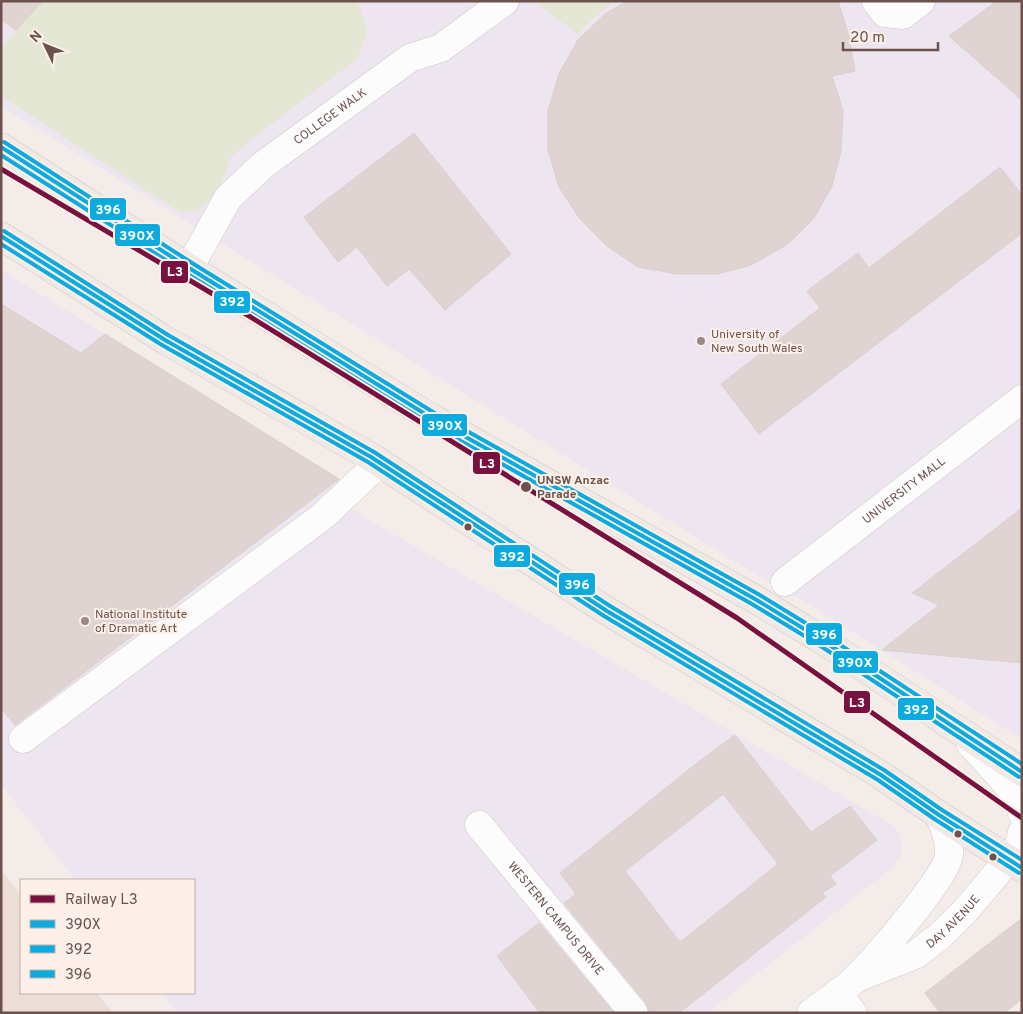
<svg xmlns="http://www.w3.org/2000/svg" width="1023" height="1014" font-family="Overpass,sans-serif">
	<rect width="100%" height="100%" fill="#f3ece8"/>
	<polygon fill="#ecddd6" points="1,870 21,896 21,993 97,993 113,1013 1,1013"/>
	<g fill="#ede5ef">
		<polygon points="1,1 1022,1 1022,739 801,599 778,588 1,106"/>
		<polygon points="1,270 339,479 335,500 895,827 901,837 901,854 893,867 707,1013 177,1013 162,993 194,993 194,880 75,880 1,784"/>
	</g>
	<g fill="#e4e7d4">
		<polygon points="43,1 100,1 104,5 108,1 357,1 368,30 357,59 253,138 231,157 218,193 197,211 181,213 1,96 1,48"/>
		<polygon points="542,1 614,1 598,14 578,34 538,4"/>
	</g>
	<g fill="#dfd4d1" stroke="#dbcfcb" fill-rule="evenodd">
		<polygon points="1,1 43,1 16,30 1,19"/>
		<polygon points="627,1 838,1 848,33 855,71 832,76 843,111 841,151 832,186 814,218 788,244 751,265 717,274 677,274 638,267 607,246 580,219 559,187 548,150 548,111 559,74 578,40 605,14"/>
		<polygon points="997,1 1022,1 1022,100 949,36"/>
		<polygon points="414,133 511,254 445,310 409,269 387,286 357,247 338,262 304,217"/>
		<polygon points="1000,167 1022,195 1022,233 759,434 721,384 820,308 807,291 858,253 869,268"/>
		<polygon points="1,304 81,353 105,334 339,479 15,725 1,708"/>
		<polygon points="1022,508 1022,663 882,650 939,605 912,593"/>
		<path d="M 735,735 L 811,832 L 850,806 L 877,840 L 830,876 L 836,884 L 822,893 L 826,897 L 679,1013 L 649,1013 L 646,1003 L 564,903 L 576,894 L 560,873 L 697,763 ZM 723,794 L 778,864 L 680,942 L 625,871 Z"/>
		<polygon points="1022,918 1022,999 1004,1013 940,1013 925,993"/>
		<polygon points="539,923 614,1013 540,1013 497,956"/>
	</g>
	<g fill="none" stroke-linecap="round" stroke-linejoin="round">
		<g stroke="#d0c7c4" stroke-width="29">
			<g id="minor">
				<polyline points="876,1 885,13 903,15 921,1"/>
				<path id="s1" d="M 189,268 L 228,198 L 263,165 L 410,58 L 441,48 L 505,1"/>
				<path id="s2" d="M 785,582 L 1022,399"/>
				<polyline points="23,739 323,516 379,463"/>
				<polyline points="970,743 1007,784 1017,798 1022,813"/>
				<path id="s3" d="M 479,825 L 634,1013"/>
				<path id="s4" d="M 859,977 L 915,955 L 940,936 L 966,910 L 1009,859 L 1020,843 L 1022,832"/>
				<polyline points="837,993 853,1013"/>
				<path d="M 811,1013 C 826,1001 844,991 857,977 C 875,959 947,877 949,855 C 950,841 945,828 939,815"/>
			</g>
		</g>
		<g stroke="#d2c8c6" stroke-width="29">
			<g id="major">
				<polyline points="1,147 189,268 430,417 755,599 819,638 1022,772"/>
				<polyline points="1,236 165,340 371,457 607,611 881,775 939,815 1022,868"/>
			</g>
		</g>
		<use href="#minor" stroke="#fdfcfc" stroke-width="28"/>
		<use href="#major" stroke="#f0e9e5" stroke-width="28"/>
		<g stroke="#fcf0e8" stroke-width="8">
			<g id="bus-1">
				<polyline points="1,147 189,268 430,417 755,599 819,638 1022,772"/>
				<polyline points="1,236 165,340 371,457 607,611 881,775 939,815 1022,868"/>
			</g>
		</g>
		<g stroke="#fcf0e8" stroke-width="8">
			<g id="bus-2">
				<polyline points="1,155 186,273 427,422 752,604 816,643 1019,777"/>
				<polyline points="1,244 162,345 368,462 604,616 878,780 936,820 1019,873"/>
			</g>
		</g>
		<g stroke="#fcf0e8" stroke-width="8">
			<g id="bus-3">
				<polyline points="4,142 192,263 433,412 758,594 822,633 1022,764"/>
				<polyline points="4,231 168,335 374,452 610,606 884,770 942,810 1022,860"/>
			</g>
		</g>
		<use href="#bus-1" stroke="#0babdf" stroke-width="4"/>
		<use href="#bus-2" stroke="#0babdf" stroke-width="4"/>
		<use href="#bus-3" stroke="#0babdf" stroke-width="4"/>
		<g stroke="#fcf0e8" stroke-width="9">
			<polyline id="rail-1" points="1,169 223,300 737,618 1022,818"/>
		</g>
		<use href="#rail-1" stroke="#781140" stroke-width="5"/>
	</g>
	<g fill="#9b8783" stroke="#fcf0e8" stroke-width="2">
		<circle cx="701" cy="341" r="5"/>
		<circle cx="85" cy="621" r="5"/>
	</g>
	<g fill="#6c514d" stroke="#fcf0e8" stroke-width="2">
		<circle cx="526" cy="487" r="6"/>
		<circle cx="468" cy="527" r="4.5"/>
		<circle cx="958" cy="834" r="4.5"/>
		<circle cx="993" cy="857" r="4.5"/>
	</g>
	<g text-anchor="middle" stroke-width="4" stroke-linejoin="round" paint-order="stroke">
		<g font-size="12" fill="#6c514d" stroke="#fcf0e8">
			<text dy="4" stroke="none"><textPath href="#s1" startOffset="211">COLLEGE WALK</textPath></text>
			<text dy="4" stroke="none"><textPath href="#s2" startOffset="150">UNIVERSITY MALL</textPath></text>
			<text dy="4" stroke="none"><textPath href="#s3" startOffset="121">WESTERN CAMPUS DRIVE</textPath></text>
			<text dy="4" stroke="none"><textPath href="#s4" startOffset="111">DAY AVENUE</textPath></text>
		</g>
		<g font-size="12" fill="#6c514d" stroke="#fcf0e8" text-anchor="start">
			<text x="711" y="338">University of<tspan x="711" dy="14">New South Wales</tspan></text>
			<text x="95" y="618">National Institute<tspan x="95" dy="14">of Dramatic Art</tspan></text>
		</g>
		<g font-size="12" font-weight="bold" fill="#6c514d" stroke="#fcf0e8" text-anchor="start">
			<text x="537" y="484">UNSW Anzac<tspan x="537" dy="14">Parade</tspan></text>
		</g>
	</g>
	<g stroke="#fcf0e8" stroke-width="2">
		<rect x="89" y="197" width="38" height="24" rx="5" fill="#0babdf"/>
		<rect x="114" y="223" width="47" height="24" rx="5" fill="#0babdf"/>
		<rect x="160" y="260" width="29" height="24" rx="5" fill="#781140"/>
		<rect x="213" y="290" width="38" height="24" rx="5" fill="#0babdf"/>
		<rect x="421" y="413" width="47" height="24" rx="5" fill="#0babdf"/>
		<rect x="472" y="451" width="29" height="24" rx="5" fill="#781140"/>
		<rect x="493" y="544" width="38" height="24" rx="5" fill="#0babdf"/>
		<rect x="558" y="572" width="38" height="24" rx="5" fill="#0babdf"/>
		<rect x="805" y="622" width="38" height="24" rx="5" fill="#0babdf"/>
		<rect x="832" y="650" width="47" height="24" rx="5" fill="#0babdf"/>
		<rect x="843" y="690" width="28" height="24" rx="5" fill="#781140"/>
		<rect x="897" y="697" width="38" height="24" rx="5" fill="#0babdf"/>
	</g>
	<g font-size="14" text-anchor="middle" font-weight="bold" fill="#fff">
		<text x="108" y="214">396</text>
		<text x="137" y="240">390X</text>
		<text x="175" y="276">L3</text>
		<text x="232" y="306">392</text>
		<text x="445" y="430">390X</text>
		<text x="487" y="468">L3</text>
		<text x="512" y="561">392</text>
		<text x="577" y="589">396</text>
		<text x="824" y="639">396</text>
		<text x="855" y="667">390X</text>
		<text x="857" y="707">L3</text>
		<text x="916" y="714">392</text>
	</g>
	<rect width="1023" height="1014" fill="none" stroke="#6c514d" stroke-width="5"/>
	<rect x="20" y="879" width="175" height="115" fill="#fcf0e8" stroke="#c2b0aa"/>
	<rect x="30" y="895" width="25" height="8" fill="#781140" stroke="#c2b0aa"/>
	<text x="65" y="904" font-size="15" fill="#6c514d">Railway L3</text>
	<rect x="30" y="920" width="25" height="8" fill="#0babdf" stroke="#c2b0aa"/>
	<text x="65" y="929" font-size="15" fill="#6c514d">390X</text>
	<rect x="30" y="945" width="25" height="8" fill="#0babdf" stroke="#c2b0aa"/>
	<text x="65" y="954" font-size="15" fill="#6c514d">392</text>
	<rect x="30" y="970" width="25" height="8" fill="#0babdf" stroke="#c2b0aa"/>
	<text x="65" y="979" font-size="15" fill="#6c514d">396</text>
	<g transform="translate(45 45) rotate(313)" stroke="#fcf0e8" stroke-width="4" paint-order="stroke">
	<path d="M0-4L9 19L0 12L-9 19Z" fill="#6c514d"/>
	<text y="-8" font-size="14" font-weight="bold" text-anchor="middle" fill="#6c514d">N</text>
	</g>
	<path d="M843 42v8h95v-8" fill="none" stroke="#6c514d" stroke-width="2.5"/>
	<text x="850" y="42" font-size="15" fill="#6c514d" stroke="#fcf0e8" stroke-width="4" paint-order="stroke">20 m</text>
</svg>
